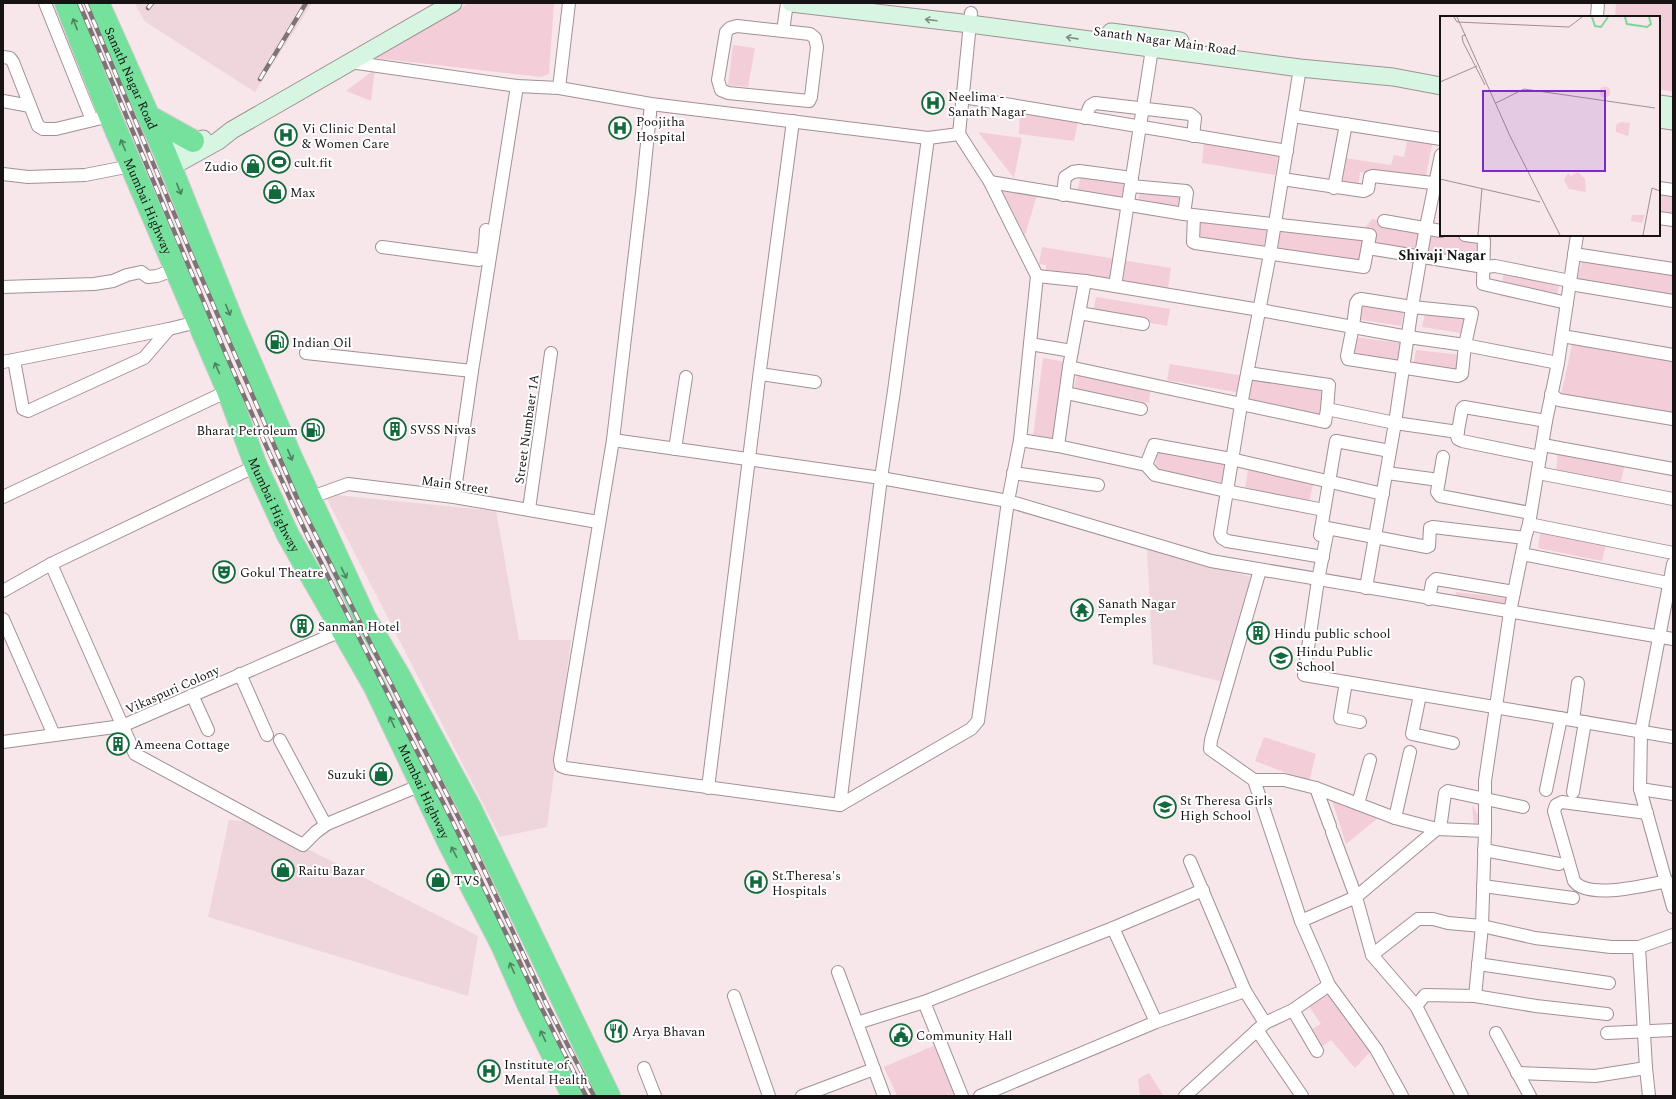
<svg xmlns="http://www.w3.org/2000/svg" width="1676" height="1099" font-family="Spectral,serif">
	<rect width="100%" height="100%" fill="#f7e6ea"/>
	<g fill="#efd6dc">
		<polygon points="135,3 312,3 255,92 144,21"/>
		<polygon points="335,495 496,511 519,640 571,640 547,827 500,837 327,499"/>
		<polygon points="1147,548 1252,577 1223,682 1153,664"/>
		<polygon points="229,820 255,822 478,936 468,996 208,917"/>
	</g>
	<g fill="#f3ced8">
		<polygon points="469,3 554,3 549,74 541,77 376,58"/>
		<polygon points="1616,3 1673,3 1673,92 1659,89 1659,17 1615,17"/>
		<polygon points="733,45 755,48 748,87 728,85"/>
		<polygon points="375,69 371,101 346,91"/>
		<polygon points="1020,113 1078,121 1074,141 1019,134"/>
		<polygon points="978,132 1022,138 1014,178"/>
		<polygon points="1408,136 1433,140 1425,181 1360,172 1358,190 1342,191 1345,158 1391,165 1394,155 1404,157"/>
		<polygon points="1204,140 1279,149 1275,175 1202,163"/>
		<polygon points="1081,175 1126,180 1123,199 1077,192"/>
		<polygon points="1659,181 1673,183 1673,219 1659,217"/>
		<polygon points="1001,188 1038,192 1025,235"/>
		<polygon points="1141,188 1186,194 1183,212 1137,205"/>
		<polygon points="1197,216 1269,228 1262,251 1195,242"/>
		<polygon points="1372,219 1423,229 1419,254 1369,247 1362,232"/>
		<polygon points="1278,226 1368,237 1360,265 1273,252"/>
		<path d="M 1427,231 C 1444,236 1462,237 1479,240 L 1482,264 L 1423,255 Z"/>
		<polygon points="1042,247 1171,268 1168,287 1167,288 1046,270 1046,265 1039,264"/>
		<polygon points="1583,257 1673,270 1673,302 1586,288 1587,281 1577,279"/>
		<polygon points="1504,271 1560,280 1555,306 1500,296"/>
		<polygon points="1096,297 1170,309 1167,326 1093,312"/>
		<polygon points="1359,302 1404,307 1401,326 1355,319"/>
		<polygon points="1426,310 1471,315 1468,334 1422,327"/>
		<polygon points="1355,337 1400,343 1397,362 1351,354"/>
		<polygon points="1573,341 1673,357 1673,417 1560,399"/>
		<polygon points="1416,350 1462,355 1458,374 1413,366"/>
		<polygon points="1043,358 1065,362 1057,441 1033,437"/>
		<polygon points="1170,364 1244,376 1241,393 1167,380"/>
		<polygon points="1077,374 1151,386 1149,403 1074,389"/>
		<polygon points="1251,375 1323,389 1319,416 1245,400"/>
		<polygon points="1157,450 1226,461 1222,482 1155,470"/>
		<polygon points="1558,451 1625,463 1620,485 1556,472"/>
		<polygon points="1248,469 1314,481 1309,502 1245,489"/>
		<polygon points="1541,528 1607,540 1602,561 1538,548"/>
		<polygon points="1456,592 1516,599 1515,610 1455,599"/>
		<polygon points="1264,737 1316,754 1309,782 1255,761"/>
		<polygon points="1331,797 1378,818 1346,844"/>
		<polygon points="1472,805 1484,824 1474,826"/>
		<polygon points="1325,991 1373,1049 1355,1068 1331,1040 1321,1047 1310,1030 1321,1024 1308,1005"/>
		<polygon points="938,1044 958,1096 897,1096 884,1067"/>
		<polygon points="1149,1073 1163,1095 1163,1096 1140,1096 1138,1079"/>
	</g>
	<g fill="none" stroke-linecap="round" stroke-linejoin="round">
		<g stroke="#a19195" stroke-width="14">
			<g id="street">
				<polyline points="45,3 92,120"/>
				<polyline points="1597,17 1598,3"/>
				<polygon points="737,26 810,34 815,38 817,47 811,97 809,101 728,93 721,90 718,80 726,32 730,28"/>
				<polyline points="783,31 787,3"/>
				<polyline points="3,57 10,58 13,62 38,126 43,129 56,129 110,116"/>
				<polyline points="350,62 517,86 559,88 651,104 928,138 959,134 990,182 1037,276 1020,440 1008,501 978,721 971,729 840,805 566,768 561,766 560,760 613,440 642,193 651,104"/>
				<polyline points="1300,68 1270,254 1241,405 1220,534 1222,538 1227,541 1323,557"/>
				<polyline points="559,88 569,3"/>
				<polyline points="963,97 1287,151"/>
				<polyline points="3,101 30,106"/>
				<polyline points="1293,116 1441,139"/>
				<polyline points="1085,118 1090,106 1095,103 1190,114 1195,118 1193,136"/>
				<polyline points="959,134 971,13"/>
				<polyline points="3,174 28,177 85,175 131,166"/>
				<polyline points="1282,179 1364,191 1368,189 1370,177 1373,176 1441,184"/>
				<polyline points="990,182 1184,214 1370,235 1364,267 1195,243 1193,242 1194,215"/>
				<polyline points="1131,186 1186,191 1187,193 1184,214"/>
				<polyline points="1334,188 1346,124"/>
				<polyline points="1659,188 1673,190"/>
				<polyline points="1063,195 1065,177 1073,172 1079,171 1132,178"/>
				<polyline points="1659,218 1673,220"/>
				<polyline points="1384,221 1441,231"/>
				<polyline points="1465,235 1480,237 1484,240 1483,284 1567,303"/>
				<polyline points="485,244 486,230"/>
				<polyline points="382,247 479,260 483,257 485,244"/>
				<polyline points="1368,248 1484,267 1495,266 1570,281"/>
				<polyline points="1574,254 1673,269"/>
				<polyline points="1037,276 1085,281 1260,310 1408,337 1465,345 1558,363"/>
				<polyline points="1570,284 1673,301"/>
				<polyline points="1115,286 1152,49"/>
				<polyline points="3,287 94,284 113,281 127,275 141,272 148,277 157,276 176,269"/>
				<polygon points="1361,299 1412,307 1472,313 1465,345 1462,374 1458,376 1348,359 1347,356 1353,326 1356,303 1358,300"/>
				<polyline points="1079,313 1143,324"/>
				<polyline points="1562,336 1673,355"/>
				<polyline points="1030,344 1072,351"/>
				<polyline points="306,353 472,371"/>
				<polyline points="14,360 23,409 28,411 144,358 169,329"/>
				<polyline points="3,362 169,329 197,322"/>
				<polyline points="1069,367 1325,422 1327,409 1395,423 1458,432"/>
				<polyline points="1248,373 1329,385 1327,409"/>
				<polyline points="760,374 815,382"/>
				<polyline points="1066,393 1141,409"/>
				<polyline points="1551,394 1559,400 1673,419"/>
				<polyline points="613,440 881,478 1008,501 1211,561 1673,639"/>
				<polyline points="1020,440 1058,446 1146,465 1155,475 1226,491 1324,510"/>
				<polyline points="1543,445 1673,469"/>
				<polyline points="1058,446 1069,367 1085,281"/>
				<polyline points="675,449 686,377"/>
				<polyline points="1443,457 1437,492 1440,496 1530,513"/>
				<polyline points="1540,457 1462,441 1458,439 1457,436 1462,409 1464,407 1546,421"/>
				<polyline points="1146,465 1154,445 1231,459 1383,494"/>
				<polyline points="1013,473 1098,485"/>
				<polyline points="1387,473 1439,480"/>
				<polyline points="1538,473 1673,499"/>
				<polyline points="3,497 228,391"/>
				<polyline points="454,497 472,371 517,86"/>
				<polyline points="309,498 348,484 454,497 598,522"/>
				<polyline points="529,509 551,353"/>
				<polyline points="1529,524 1673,553"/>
				<polyline points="1322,527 1427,547 1429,546 1430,528 1433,527 1525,538"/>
				<polyline points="1328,529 1318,580 1304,675 1673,737"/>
				<polyline points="1320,535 1336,441 1390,451"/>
				<polyline points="1522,554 1673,584"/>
				<polyline points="51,564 135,754 303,845 316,832 327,824"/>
				<polyline points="1673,564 1641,732 1640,789 1673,907"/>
				<polyline points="1260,570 1211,740 1210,749 1254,780 1284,780 1316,788 1395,818 1437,829 1485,831"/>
				<polyline points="1366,588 1395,423 1412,307 1425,232 1441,155"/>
				<polyline points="3,591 51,564 256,466"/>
				<polyline points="1429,599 1432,583 1436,579 1514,592"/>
				<polyline points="3,619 54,735"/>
				<polyline points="240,674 267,735"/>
				<polyline points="1346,682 1340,718 1360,722"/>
				<polyline points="192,695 208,730"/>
				<polyline points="1420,695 1412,734 1453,743"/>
				<polyline points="1573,720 1578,683"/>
				<polyline points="280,740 324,822 327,824 421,785"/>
				<polyline points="3,742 122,726 343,630"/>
				<polyline points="1254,780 1301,921 1329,985 1376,1049 1402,1096"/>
				<polyline points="708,788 760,370 793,121"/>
				<polyline points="1316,788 1330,826"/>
				<polyline points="1640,789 1673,794"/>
				<polyline points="1546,790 1561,718"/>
				<polyline points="1573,792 1585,722"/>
				<polyline points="1358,804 1370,760"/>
				<polyline points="840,805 881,478 894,391 928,138"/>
				<path d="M 1647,813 L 1562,802 L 1556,805 L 1554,811 L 1574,881 C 1588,900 1646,885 1667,881"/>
				<polyline points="1395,818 1410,752"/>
				<polyline points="1440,829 1445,793 1448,791 1523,807"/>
				<polyline points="1332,832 1356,897 1372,955 1416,1006 1462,1096"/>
				<polyline points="1484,850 1559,864"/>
				<polyline points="1190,861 1245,991 1265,1023"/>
				<polyline points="1483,886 1573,898"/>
				<polyline points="1301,921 1356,897 1437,829"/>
				<polyline points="1113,928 1156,1022"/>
				<polyline points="1639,947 1646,1068 1649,1096"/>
				<polyline points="1372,955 1418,919 1433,919 1448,923 1482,926 1535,938 1611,947 1639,947 1673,935"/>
				<polyline points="1478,964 1609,983"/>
				<polyline points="838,972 884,1096"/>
				<polyline points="734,996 769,1096"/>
				<polyline points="1475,996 1482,926 1485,831 1485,781 1510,612 1525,538 1529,524 1546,421 1558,363 1577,235"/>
				<polyline points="924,1002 962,1096"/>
				<polyline points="1416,1006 1425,995 1475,996 1536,1006 1607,1014"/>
				<polyline points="1293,1010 1317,1051"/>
				<polyline points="857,1023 924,1002 1113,928 1203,890"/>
				<polyline points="1257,1030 1302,1096"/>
				<polyline points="1496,1033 1530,1096"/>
				<polyline points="1607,1033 1673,1030"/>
				<polyline points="644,1068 655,1096"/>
				<polyline points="1517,1073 1595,1076 1646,1068"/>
				<polyline points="802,1096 874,1069"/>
				<polyline points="980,1096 1156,1022 1245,991"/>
				<polyline points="1185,1096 1265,1023 1293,1010 1329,985"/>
			</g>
		</g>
		<g stroke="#a19195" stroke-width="19">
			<g id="secondary">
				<polyline points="791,3 970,24 1300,68 1393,77 1441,86"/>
				<polyline points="1111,32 1180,41"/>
				<polyline points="1659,104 1673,106"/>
				<polyline points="1659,119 1673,121"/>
				<polyline points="165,153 203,139"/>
				<polyline points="171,167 218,141 232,130 453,3"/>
			</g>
		</g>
		<g stroke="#cccbcb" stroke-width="24">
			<g id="highway">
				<path id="s1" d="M 66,3 L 110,116 L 228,391 L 256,466 L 288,535 L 375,687 L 450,845 L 502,945 L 528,1004 L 573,1096"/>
				<path id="s2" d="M 98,3 L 165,153 L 232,320 L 291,457 L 365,618 L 398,674 L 470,808 L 609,1096"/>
				<polyline points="148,116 193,141"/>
			</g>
		</g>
		<use href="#street" stroke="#fff" stroke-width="12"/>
		<use href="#secondary" stroke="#d6f6e2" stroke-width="17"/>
		<use href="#highway" stroke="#75e19d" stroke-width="22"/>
		<g stroke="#7e7376" stroke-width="4.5">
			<g id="rail">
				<path d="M 79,3 C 155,182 226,364 309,539 L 451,818 L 541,1007 L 586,1096"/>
				<polyline points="86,3 189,249 297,498 472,844 547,1005 594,1096"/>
				<polyline points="148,8 152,3"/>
				<polyline points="260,79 306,3"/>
			</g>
		</g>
		<use href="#rail" stroke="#fff" stroke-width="3" stroke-dasharray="9" stroke-linecap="butt"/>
	</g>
	<defs><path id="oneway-shaft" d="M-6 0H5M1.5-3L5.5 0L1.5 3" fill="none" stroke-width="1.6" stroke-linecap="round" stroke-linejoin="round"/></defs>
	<g stroke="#808f85">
		<use href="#oneway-shaft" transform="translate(931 20) rotate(-173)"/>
		<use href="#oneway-shaft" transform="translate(1072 38) rotate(-172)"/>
	</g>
	<g stroke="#4b845f">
		<use href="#oneway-shaft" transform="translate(75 24) rotate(-111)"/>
		<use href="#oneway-shaft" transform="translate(123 145) rotate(-113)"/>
		<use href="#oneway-shaft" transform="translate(179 189) rotate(68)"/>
		<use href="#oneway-shaft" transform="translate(228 310) rotate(68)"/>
		<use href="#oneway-shaft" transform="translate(217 368) rotate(-114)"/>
		<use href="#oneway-shaft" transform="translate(290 455) rotate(67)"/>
		<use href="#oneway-shaft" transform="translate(344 573) rotate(65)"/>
		<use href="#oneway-shaft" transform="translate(392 722) rotate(-115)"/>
		<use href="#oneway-shaft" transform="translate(454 852) rotate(-117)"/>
		<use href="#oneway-shaft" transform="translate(512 968) rotate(-114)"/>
		<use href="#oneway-shaft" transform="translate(543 1036) rotate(-116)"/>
	</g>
	<defs>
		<g id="hospital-ring" transform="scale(1.15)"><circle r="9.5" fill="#fff" stroke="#12693b" stroke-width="1.5"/><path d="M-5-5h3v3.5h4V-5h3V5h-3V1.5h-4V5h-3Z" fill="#12693b"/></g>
		<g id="stadium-ring" transform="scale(1.15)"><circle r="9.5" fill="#fff" stroke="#12693b" stroke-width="1.5"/><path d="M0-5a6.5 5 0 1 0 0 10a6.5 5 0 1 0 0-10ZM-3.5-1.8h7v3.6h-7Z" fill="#12693b"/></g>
		<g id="shop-ring" transform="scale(1.15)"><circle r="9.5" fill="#fff" stroke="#12693b" stroke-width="1.5"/><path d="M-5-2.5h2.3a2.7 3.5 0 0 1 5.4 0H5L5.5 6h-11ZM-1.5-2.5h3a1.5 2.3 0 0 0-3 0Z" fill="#12693b"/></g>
		<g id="fuel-ring" transform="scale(1.15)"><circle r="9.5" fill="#fff" stroke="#12693b" stroke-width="1.5"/><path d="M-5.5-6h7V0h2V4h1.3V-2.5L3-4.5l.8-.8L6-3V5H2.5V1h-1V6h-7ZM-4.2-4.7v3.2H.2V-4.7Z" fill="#12693b"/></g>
		<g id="building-ring" transform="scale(1.15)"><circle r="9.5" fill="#fff" stroke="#12693b" stroke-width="1.5"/><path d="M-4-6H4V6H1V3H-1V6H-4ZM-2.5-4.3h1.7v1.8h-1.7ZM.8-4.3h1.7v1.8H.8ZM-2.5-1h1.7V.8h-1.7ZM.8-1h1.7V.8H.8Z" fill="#12693b"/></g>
		<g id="theatre-ring" transform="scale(1.15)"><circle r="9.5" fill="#fff" stroke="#12693b" stroke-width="1.5"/><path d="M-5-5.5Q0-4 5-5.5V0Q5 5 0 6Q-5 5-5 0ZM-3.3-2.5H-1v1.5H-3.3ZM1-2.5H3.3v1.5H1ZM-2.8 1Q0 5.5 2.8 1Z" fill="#12693b"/></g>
		<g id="temple-ring" transform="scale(1.15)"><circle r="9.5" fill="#fff" stroke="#12693b" stroke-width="1.5"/><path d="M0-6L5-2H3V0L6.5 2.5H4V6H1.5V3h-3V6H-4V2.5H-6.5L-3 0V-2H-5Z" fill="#12693b"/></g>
		<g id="school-ring" transform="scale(1.15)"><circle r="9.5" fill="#fff" stroke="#12693b" stroke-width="1.5"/><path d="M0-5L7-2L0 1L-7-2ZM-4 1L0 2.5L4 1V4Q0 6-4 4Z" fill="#12693b"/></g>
		<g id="restaurant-ring" transform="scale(1.15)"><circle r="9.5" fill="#fff" stroke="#12693b" stroke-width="1.5"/><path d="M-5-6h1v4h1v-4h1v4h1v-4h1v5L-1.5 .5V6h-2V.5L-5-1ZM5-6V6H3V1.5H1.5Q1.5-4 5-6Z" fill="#12693b"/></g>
		<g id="civic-ring" transform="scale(1.15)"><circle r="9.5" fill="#fff" stroke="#12693b" stroke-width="1.5"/><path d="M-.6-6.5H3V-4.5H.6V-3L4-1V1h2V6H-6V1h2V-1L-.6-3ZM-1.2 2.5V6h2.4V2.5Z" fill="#12693b"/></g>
	</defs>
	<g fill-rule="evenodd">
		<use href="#hospital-ring" x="933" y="103"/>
		<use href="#hospital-ring" x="620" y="128"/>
		<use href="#hospital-ring" x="286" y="135"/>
		<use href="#stadium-ring" x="279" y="162"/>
		<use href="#shop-ring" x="253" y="166"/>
		<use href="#shop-ring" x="275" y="192"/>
		<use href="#fuel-ring" x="277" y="342"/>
		<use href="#building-ring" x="395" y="429"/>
		<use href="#fuel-ring" x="313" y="430"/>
		<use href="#theatre-ring" x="224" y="572"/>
		<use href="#temple-ring" x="1082" y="610"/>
		<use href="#building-ring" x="302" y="626"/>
		<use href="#building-ring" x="1258" y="633"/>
		<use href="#school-ring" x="1281" y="658"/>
		<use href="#building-ring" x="118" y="744"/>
		<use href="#shop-ring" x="381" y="774"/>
		<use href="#school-ring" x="1165" y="807"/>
		<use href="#shop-ring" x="283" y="870"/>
		<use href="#shop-ring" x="438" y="880"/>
		<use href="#hospital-ring" x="756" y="882"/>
		<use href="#restaurant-ring" x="616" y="1031"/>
		<use href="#civic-ring" x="901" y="1035"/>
		<use href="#hospital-ring" x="489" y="1071"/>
	</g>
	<g text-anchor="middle" stroke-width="4" stroke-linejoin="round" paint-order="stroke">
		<g font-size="13" fill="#171213" stroke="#fff">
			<text transform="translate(1165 40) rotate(8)" y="5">Sanath Nagar Main Road</text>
			<text dy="5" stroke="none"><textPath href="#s2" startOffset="82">Sanath Nagar Road</textPath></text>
			<text dy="5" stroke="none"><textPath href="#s1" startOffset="219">Mumbai Highway</textPath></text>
			<text transform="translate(526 429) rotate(-82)" y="5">Street Numbaer 1A</text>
			<text transform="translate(455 484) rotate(8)" y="5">Main Street</text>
			<text dy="5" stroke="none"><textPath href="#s1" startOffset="543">Mumbai Highway</textPath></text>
			<text transform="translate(172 689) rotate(-24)" y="5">Vikaspuri Colony</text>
			<text dy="5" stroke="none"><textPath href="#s1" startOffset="867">Mumbai Highway</textPath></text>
		</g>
		<g font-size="13" fill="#171213" stroke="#fff" text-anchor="start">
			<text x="948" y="101">Neelima -<tspan x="948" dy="15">Sanath Nagar</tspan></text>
			<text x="636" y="126">Poojitha<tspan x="636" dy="15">Hospital</tspan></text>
			<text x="302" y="133">Vi Clinic Dental<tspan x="302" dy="15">&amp; Women Care</tspan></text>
			<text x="294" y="167">cult.fit</text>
			<text x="238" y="171" text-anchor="end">Zudio</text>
			<text x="290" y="197">Max</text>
			<text x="292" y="347">Indian Oil</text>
			<text x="410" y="434">SVSS Nivas</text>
			<text x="298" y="435" text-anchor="end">Bharat Petroleum</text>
			<text x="240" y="577">Gokul Theatre</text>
			<text x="1098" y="608">Sanath Nagar<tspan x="1098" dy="15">Temples</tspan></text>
			<text x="318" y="631">Sanman Hotel</text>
			<text x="1274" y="638">Hindu public school</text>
			<text x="1296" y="656">Hindu Public<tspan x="1296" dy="15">School</tspan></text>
			<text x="134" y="749">Ameena Cottage</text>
			<text x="366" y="779" text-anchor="end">Suzuki</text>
			<text x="1180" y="805">St Theresa Girls<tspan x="1180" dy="15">High School</tspan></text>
			<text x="298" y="875">Raitu Bazar</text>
			<text x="772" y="880">St.Theresa's<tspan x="772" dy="15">Hospitals</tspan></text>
			<text x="454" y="885">TVS</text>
			<text x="632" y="1036">Arya Bhavan</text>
			<text x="916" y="1040">Community Hall</text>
			<text x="504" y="1069">Institute of<tspan x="504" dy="15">Mental Health</tspan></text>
		</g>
		<g font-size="14" font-weight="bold" fill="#171213" stroke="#fff">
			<text x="1442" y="260">Shivaji Nagar</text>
		</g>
	</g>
	<g transform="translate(1440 16)">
		<rect width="220" height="220" fill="#f7e6ea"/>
		<path d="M159.5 76a5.5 5.5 0 1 1 11 0a5.5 5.5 0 1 1-11 0ZM 181,106 L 190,107 L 188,120 L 176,116 L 176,109 ZM 138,156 L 145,163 L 146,176 L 129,173 L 124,164 L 128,157 L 131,160 ZM 192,199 L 205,199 L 202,207 L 191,205 Z" fill="#f3ced8"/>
		<path fill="none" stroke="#7cd79c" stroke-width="2" d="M 152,1 L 155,10 L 161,11 L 168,1M 185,1 L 187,8 L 207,11 L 211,8 L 209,1"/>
		<path fill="none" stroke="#9d9194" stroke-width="1" d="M 14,1 L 17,6 L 129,11 L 142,1M 17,1 L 70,120 L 120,219M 26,19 L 22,20 L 23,26 L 45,69M 0,66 L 37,50M 56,87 L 84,73 L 215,92M 0,163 L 100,186M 38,219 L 42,172M 203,219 L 212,172 L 220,175"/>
		<path fill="#7b2cbf" fill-opacity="0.15" stroke="#7b2cbf" stroke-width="2" d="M 43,75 L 165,75 L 165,155 L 43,155 Z"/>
		<rect width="220" height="220" fill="none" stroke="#171213" stroke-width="2"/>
	</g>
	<rect width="1676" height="1099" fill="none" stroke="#171213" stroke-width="8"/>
</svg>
